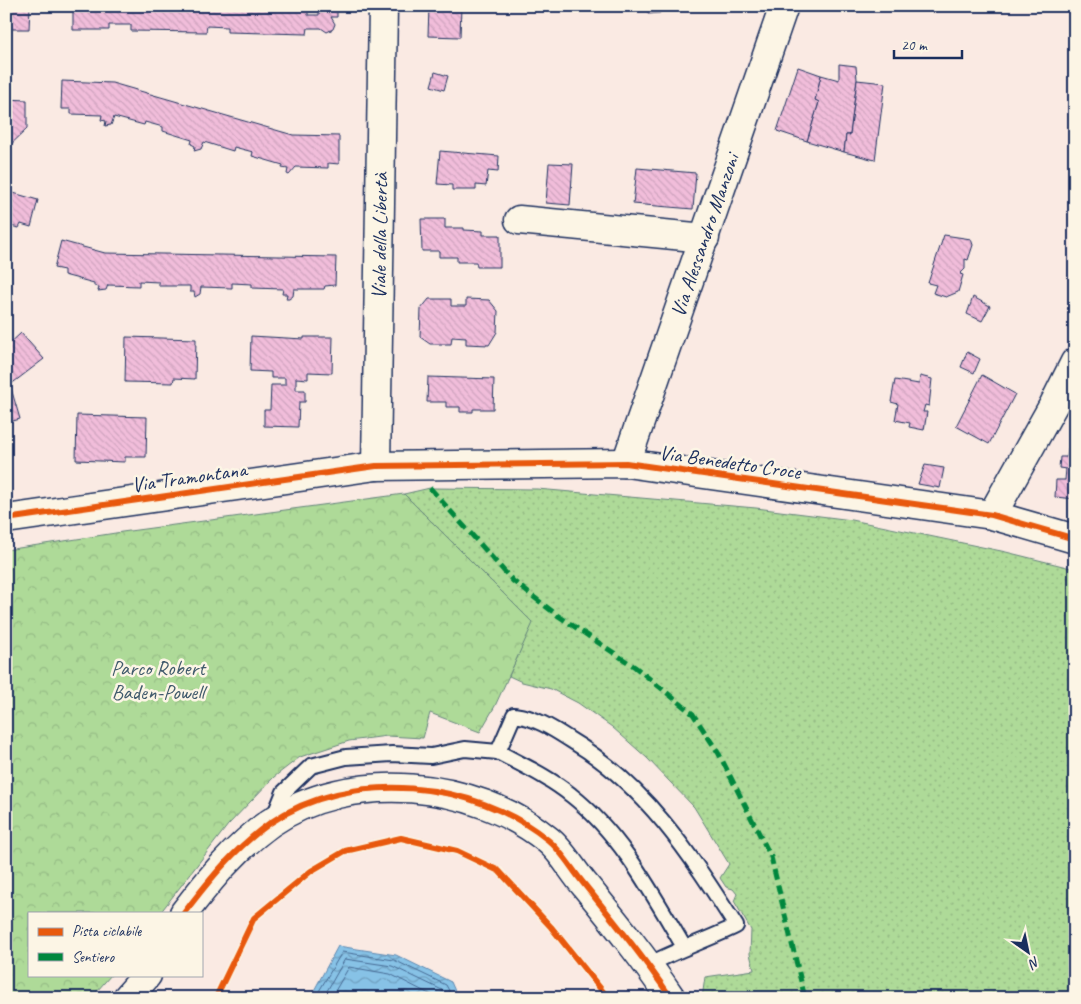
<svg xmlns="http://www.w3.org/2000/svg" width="1081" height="1004" font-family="Caveat,sans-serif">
	<defs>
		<pattern id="grass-dots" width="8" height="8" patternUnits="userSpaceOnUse" patternTransform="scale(1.25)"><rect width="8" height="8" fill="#aeda98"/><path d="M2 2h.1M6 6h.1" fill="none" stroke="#95bb85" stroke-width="1.8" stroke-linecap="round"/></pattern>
		<pattern id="park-crowns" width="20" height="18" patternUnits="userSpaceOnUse" patternTransform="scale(1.25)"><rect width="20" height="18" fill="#aeda98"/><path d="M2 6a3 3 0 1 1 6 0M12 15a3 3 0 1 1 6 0" fill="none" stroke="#95bb85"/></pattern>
		<pattern id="water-waves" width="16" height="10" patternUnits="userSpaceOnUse" patternTransform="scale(1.25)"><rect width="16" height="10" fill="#87c2e6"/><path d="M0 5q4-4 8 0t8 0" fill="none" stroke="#6e9ebe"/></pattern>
		<pattern id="building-back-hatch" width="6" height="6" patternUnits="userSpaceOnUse" patternTransform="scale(1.25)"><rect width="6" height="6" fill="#f1bdda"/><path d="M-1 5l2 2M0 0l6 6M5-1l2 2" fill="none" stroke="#cea3be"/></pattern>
	</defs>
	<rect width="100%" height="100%" fill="#faeae3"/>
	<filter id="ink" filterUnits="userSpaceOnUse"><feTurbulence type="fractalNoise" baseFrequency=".02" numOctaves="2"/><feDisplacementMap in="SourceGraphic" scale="10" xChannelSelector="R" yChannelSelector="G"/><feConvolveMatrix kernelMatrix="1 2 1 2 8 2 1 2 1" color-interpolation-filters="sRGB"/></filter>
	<g filter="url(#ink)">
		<polygon fill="url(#grass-dots)" stroke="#64847b" points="430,488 537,489 756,508 852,520 1006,552 1075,569 1075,998 702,998 705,977 754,970 750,954 751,930 734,901 737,894 733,889 726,887 720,878 729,864 694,807 647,758 612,727 578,703 551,689 522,682 509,676 532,623 404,494"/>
		<polygon fill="url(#park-crowns)" stroke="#64847b" points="404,494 533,623 495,706 480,732 430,713 423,738 387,736 349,741 300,757 274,777 228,825 160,913 29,913 29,975 111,975 91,998 6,998 6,550 122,532"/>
		<polygon fill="url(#water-waves)" stroke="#5c87b0" points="338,946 396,955 451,982 458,998 310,998"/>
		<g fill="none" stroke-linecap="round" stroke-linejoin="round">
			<g stroke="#466a94" stroke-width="1">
				<polyline points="315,998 342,952 394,960 446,985 453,998"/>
				<polyline points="323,998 345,959 392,966 442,990 446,998"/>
				<polyline points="331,998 349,967 390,974 437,998"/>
			</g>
		</g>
		<g fill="url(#building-back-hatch)" stroke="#1b2f5e">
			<polygon points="6,6 30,6 29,29 6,29"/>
			<polygon points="73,6 308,6 308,15 319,15 319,6 337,6 337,17 331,17 335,24 333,29 327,32 321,28 308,28 307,34 227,32 227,27 207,26 206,32 131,31 131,25 109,25 109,30 73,30"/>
			<polygon points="461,6 460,37 428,36 429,7 427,6"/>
			<polygon points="647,6 660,6 660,13 648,14"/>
			<polygon points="839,64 856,66 857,80 850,135 846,135 844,152 807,141 819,102 815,100 821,75 839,80"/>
			<polygon points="798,67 821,75 815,100 819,102 807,141 777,131"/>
			<polygon points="435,72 448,76 444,90 431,86"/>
			<polygon points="857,80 885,83 875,160 844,152 846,135 850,135"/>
			<polygon points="62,81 112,83 293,135 339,136 339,164 328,163 328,168 296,167 289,175 287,174 288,169 282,168 283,165 252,156 253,152 234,147 233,151 204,142 201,149 194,151 195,146 191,144 192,140 163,131 163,127 145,122 144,125 114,117 111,125 105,126 106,121 101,120 102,115 71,114 71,109 61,109"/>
			<polygon points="6,99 27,100 27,129 6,149"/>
			<polygon points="440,151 499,156 498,172 488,171 486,186 476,185 476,190 452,190 452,185 437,184"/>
			<polygon points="549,163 573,164 570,205 546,203"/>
			<polygon points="637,168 696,173 693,209 633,204"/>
			<polygon points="6,191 38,200 31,227 21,224 19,228 6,225"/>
			<polygon points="421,219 445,219 445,228 464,228 464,230 483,231 483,235 500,235 500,267 477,267 476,262 457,262 457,257 439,257 439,251 422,251"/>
			<polygon points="944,235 971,239 973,245 968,260 965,259 965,269 960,274 963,275 958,292 946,297 933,293 936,285 928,283"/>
			<polygon points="61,241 105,253 336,257 335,285 325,286 324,289 294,289 293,296 289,299 286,299 287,294 282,294 283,289 252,288 252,284 232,283 232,288 201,287 200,294 195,297 194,292 190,292 190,286 159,286 159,282 139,281 139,286 108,285 106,290 98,291 99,287 94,286 94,283 64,275 64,270 54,268"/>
			<polygon points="973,297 990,306 982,321 967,314"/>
			<polygon points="429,299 451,299 451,306 466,306 466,299 489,300 498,311 497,332 489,345 466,344 466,338 452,337 451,344 430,344 420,337 421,309"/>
			<polygon points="21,333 44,359 10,385 20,419 6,423 6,347"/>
			<polygon points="251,336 304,339 304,337 333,337 332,373 308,372 308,379 296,378 296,390 305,390 305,402 299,402 298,427 264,426 264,410 270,410 271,385 285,385 285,378 271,378 271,372 250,371"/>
			<polygon points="126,337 196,339 195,379 174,378 173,383 125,382"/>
			<polygon points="967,352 980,359 974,373 961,367"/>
			<polygon points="982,375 1015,394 989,444 956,426"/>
			<polygon points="920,376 932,379 929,406 925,405 923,412 927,412 924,430 909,427 910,423 895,420 898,404 891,402 895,380 919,384"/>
			<polygon points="428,377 494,379 493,409 473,409 473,412 460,412 460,407 446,407 446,402 427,402"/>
			<polygon points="77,415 147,417 146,457 125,457 125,462 76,460"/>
			<polygon points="1068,448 1075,448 1075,499 1055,497 1056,480 1065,480 1066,469 1059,468 1060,457 1067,457"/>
			<polygon points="925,465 944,468 940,488 918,484"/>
		</g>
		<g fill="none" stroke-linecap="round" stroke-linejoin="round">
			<g stroke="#1b2f5e" stroke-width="18">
				<g id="lane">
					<polyline points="273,819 284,792 311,766 346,757 392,754 431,756 465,749 498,752"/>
					<path d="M 648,965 C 677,950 707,940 736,926 C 690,854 645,784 569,739 C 552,728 534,717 514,715 L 498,752 C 522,765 549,777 571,795 C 621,834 652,893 684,947"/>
				</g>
			</g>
			<g stroke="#1b2f5e" stroke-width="31">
				<g id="street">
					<polyline points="519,220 705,238"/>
					<path id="s1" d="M 626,463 L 784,6"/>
					<polyline points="992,515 1054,404 1075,362"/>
				</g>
			</g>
			<g stroke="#1b2f5e" stroke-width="31">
				<g id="secondary">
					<path id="s2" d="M 376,466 L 383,6"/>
					<polyline points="6,519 376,466 626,463 992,515 1075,539"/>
					<path d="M 184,913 C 210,879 235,848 270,823 C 350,768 474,780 548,840 C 562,851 572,870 584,884 C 614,921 644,958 671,998"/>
					<polyline points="127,998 147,975"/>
				</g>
			</g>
			<use href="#lane" stroke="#fcf5e5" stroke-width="14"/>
			<use href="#street" stroke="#fcf5e5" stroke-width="28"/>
			<use href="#secondary" stroke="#fcf5e5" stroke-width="28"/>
			<polyline stroke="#00873e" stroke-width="5" stroke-dasharray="10 5" stroke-linecap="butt" points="430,488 513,581 557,615 635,667 693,714 719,754 771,857 805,998"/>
			<g stroke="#fcf5e5" stroke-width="9">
				<g id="cycleway">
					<polyline points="6,519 376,466 626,463 992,515 1075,539"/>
					<path d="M 184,913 C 210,879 235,848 270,823 C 350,768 474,780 548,840 C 562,851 572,870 584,884 C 614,921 644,958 671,998"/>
					<polyline points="212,998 217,995 254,918 311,871 345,851 401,838 457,851 499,871 551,927 608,998"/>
				</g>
			</g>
			<use href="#cycleway" stroke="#e8590c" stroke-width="6"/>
		</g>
	</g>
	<g text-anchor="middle" stroke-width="5" stroke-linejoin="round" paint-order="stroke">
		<g font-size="21" fill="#1b2f5e" stroke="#fcf5e5">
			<text dy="7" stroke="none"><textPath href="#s1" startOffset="241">Via Alessandro Manzoni</textPath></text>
			<text dy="7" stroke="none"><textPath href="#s2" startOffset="230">Viale della Libertà</textPath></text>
			<text transform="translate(730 462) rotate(8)" y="7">Via Benedetto Croce</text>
			<text transform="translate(189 477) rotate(-8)" y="7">Via Tramontana</text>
		</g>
		<g font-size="21" fill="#405a6c" stroke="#fcf5e5">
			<text x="158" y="675">Parco Robert<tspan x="158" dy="24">Baden-Powell</tspan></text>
		</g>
	</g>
	<rect width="1081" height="1004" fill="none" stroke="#fcf5e5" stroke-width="25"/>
	<rect x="12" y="12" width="1056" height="979" fill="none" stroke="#1b2f5e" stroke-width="2" filter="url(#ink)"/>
	<rect x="28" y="912" width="175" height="65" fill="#fcf5e5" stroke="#a2a6af"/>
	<rect x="38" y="928" width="25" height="8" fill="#e8590c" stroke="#a2a6af"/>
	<text x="72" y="936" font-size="15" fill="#1b2f5e">Pista ciclabile</text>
	<rect x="38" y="953" width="25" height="8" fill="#00873e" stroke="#a2a6af"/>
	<text x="72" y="962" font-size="15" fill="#1b2f5e">Sentiero</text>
	<g transform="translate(1028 952) rotate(147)" stroke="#fcf5e5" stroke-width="4" paint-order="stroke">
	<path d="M0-4L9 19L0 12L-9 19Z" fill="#1b2f5e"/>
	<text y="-8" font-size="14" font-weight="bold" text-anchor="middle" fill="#1b2f5e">N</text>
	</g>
	<path d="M894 50v8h68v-8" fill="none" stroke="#1b2f5e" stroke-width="2.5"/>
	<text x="901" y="50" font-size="15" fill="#1b2f5e" stroke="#fcf5e5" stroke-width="4" paint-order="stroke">20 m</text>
</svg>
